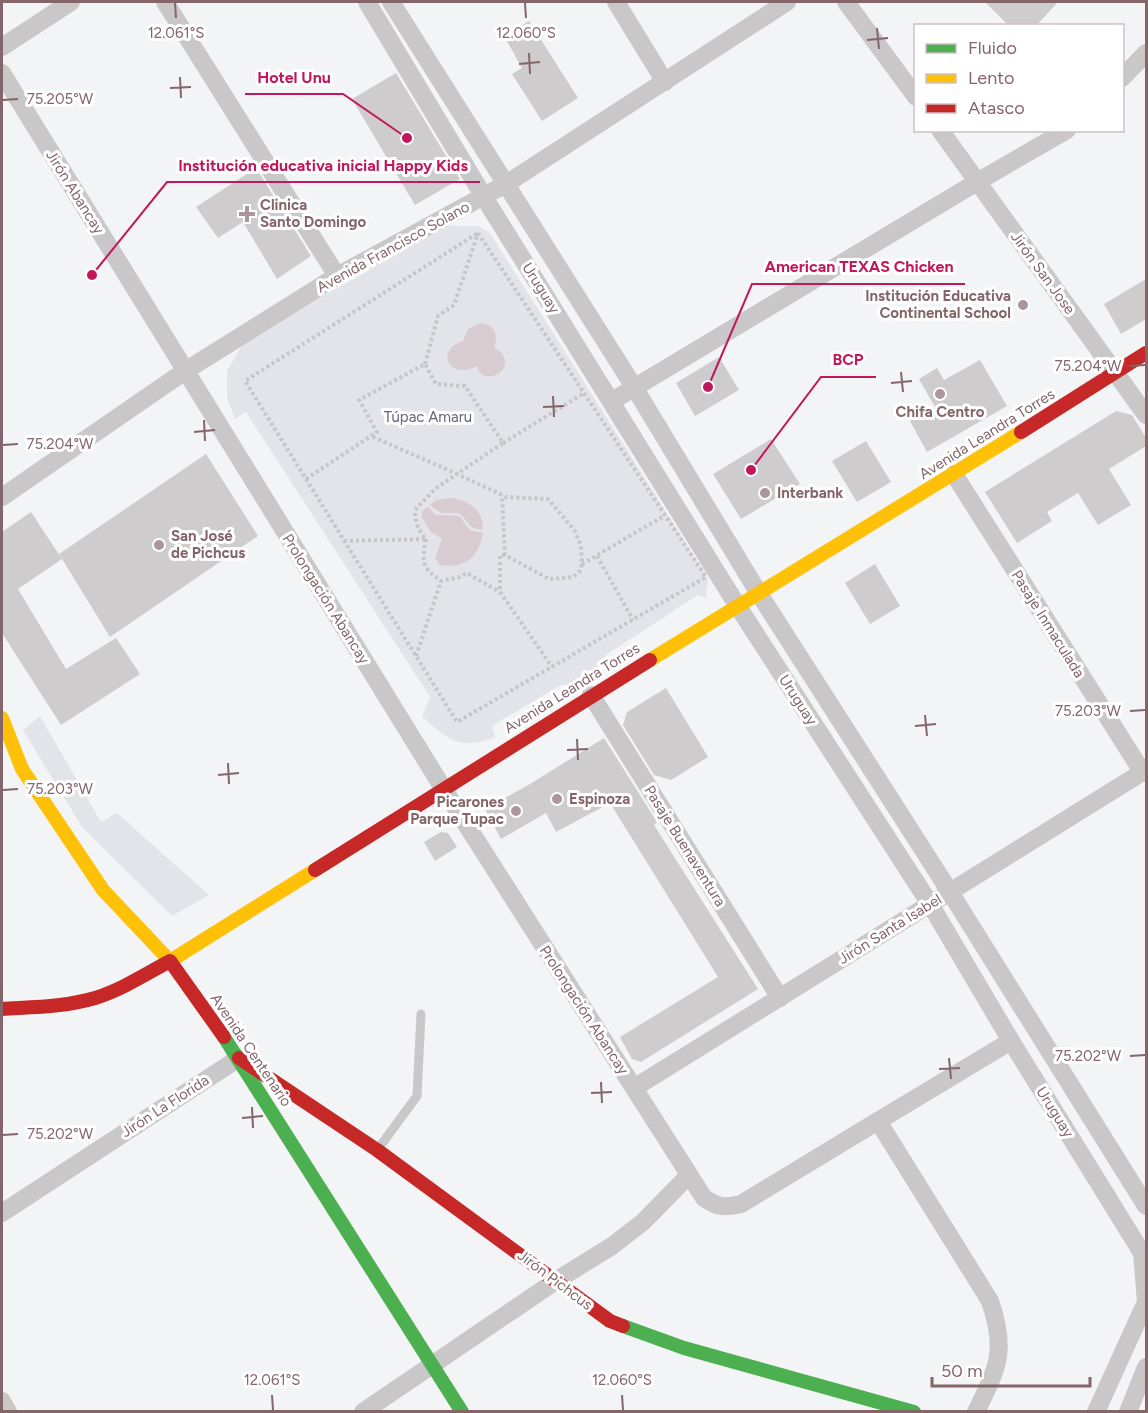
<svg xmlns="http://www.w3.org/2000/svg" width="1148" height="1413" font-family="Figtree,sans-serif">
	<rect width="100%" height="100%" fill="#f3f4f5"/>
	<g fill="#e3e4e9">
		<path d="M 447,226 L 478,226 L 490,233 L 708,578 L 706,598 L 698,595 L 606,655 L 599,674 L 580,685 L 561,685 L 492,726 L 495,737 C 460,751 448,740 422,716 L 430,697 L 246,412 L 235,419 L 227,398 L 227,371 L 244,341 Z"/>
		<polygon points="40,716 101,822 117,813 209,895 172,916 82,827 23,730"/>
	</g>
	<g fill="#d8ccd1">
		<path d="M 481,323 C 495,325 499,335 494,347 C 525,366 483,391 477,366 C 449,381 434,350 463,341 L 468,329 Z"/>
		<path d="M 451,498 C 469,500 483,510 483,529 C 469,531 468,520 459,513 L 441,513 L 430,505 L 436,500 Z"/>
		<path d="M 428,507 L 436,515 L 459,516 C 469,527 467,533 483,532 C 479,557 466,569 440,565 L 435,558 L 442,539 L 430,531 L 421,516 L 423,510 Z"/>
	</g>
	<g fill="#cfcccd">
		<polygon points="985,2 1058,2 1036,26 1009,26"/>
		<polygon points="529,21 578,98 542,121 512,74 522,68 504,36"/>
		<polygon points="396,73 460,179 415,205 352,99"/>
		<polygon points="256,168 311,256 277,279 243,222 218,238 196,207"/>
		<polygon points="1146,279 1146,319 1121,334 1104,304"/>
		<polygon points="719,357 739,390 695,416 676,383"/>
		<polygon points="980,360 1007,406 927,452 910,421 935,407 919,379 937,368 944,380"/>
		<polygon points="1116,411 1132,415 1146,438 1146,446 1109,469 1131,505 1098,525 1078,493 1047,512 1052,521 1017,543 985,492"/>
		<polygon points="771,439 800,484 741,519 713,474"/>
		<polygon points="866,441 891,482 857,502 832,461"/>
		<polygon points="206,454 258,536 110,637 59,554"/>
		<polygon points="31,512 62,559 18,589 66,669 116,638 140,674 61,725 2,633 2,532"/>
		<polygon points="875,564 900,606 870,624 845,583"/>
		<polygon points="666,688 708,757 671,780 654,775 623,725 627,712"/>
		<polygon points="604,738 657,822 654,825 758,989 641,1062 632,1059 620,1037 718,977 610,803 556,832 546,813 501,839 485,809 530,784"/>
		<polygon points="441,832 448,833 457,847 435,861 424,842"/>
	</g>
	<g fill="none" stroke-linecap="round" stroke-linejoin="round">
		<g stroke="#c7c5c5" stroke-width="4" stroke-dasharray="3 3" stroke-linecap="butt">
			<polygon points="478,233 706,577 457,722 245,381"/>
			<polyline points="425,364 438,316 454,305 478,233"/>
			<polyline points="503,443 584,393"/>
			<polyline points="306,479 377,432 359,400 425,364 436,384 465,386 503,443 457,474 371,436"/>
			<path d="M 426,539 C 422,563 421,566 441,581 L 460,577 L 467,573 L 500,592"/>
			<path d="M 344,541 L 426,539 C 418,530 415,522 415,510 L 435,489 L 457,474 L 502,495 L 506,497 L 548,499 L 575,531 L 581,546 L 582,564 L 580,571 L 573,577 L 549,579 L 505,555 L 502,495"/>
			<polyline points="505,555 500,555 500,592 552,667"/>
			<polyline points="597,556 633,620"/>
			<polyline points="582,564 662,517"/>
			<polyline points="416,656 441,581"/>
		</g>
		<polyline stroke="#c9c7c8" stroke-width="9" points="378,1149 417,1096 421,1014"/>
		<g stroke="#c9c7c8" stroke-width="18">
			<polyline points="165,2 337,276"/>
			<polyline points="367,2 484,197 737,605 930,904 1011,1041 1142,1253 1146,1302 1096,1412"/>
			<polyline points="391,2 634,387 758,592 950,892 1146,1206"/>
			<polyline points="616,2 665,82"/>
			<polyline points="846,2 916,97"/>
			<polyline points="2,47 71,2"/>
			<path d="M 2,73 L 443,788 L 704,1198 C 717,1207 725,1208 741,1204 L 878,1121 L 990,1301 C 1007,1351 998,1367 976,1412"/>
			<polyline points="1122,78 1146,53"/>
			<polyline points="940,130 1146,415"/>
			<polyline points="612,401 977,182 1067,130"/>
			<polyline points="954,474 1143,773"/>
			<polyline points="2,497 185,371 337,276 506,184 787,2"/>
			<polyline points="591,695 780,998"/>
			<polyline points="634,1088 1146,770"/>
			<polyline points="878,1121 1011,1041"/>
			<polyline points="2,1213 239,1058"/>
			<polyline points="2,1401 8,1412"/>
			<polyline points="363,1412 557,1280 612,1246 643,1222 689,1175"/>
			<polyline points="1128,1412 1146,1367"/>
		</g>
		<g stroke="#4caf50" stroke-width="14">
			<polyline points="224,1037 462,1412"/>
			<polyline points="623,1326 684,1348 914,1412"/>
		</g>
		<g stroke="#ffc107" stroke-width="14">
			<polyline points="650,660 1021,432"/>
			<polyline points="2,718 22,769 103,890 170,961 315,870"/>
		</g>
		<g stroke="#c62828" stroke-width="14">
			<polyline points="1021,432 1146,353"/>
			<polyline points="315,870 650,660"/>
			<path d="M 2,1009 C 33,1007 65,1007 95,998 C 121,990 146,974 170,961 L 224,1037"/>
			<polyline points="239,1058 377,1150 610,1321 623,1326"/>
		</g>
	</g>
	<path fill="none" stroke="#84656a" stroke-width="2" d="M 175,3 L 176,18M 525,3 L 526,18M 877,28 L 879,49M 867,40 L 888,38M 529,53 L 530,74M 519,64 L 540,62M 180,77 L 181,98M 170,88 L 191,87M 3,100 L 18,99M 1130,366 L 1145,365M 901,372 L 903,392M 891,383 L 912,381M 553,396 L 554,417M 543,407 L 564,406M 204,420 L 205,441M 194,432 L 215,430M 3,445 L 18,444M 1130,711 L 1145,710M 925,715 L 927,736M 915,726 L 936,724M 577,739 L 578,760M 567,750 L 588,749M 228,763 L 229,784M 218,775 L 239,773M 3,790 L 18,789M 1130,1056 L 1145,1055M 949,1058 L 951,1079M 939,1069 L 960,1068M 601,1082 L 602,1103M 591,1093 L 612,1092M 252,1107 L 253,1128M 242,1118 L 263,1116M 3,1135 L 18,1134M 272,1395 L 273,1410M 622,1395 L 623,1410"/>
	<g fill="#ab979b" stroke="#fff" stroke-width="2">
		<path d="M244 205h6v6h6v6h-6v6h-6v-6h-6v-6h6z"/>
		<circle cx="1023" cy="305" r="6"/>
		<circle cx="940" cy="394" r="6"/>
		<circle cx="765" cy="493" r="6"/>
		<circle cx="159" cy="545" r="6"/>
		<circle cx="557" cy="799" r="6"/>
		<circle cx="516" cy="811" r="6"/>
	</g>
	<g text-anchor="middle" stroke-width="6" stroke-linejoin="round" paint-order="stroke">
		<g font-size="15" fill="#84656a" stroke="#fff">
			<text transform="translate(75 192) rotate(58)" y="5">Jirón Abancay</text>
			<text transform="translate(393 247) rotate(-29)" y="5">Avenida Francisco Solano</text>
			<text transform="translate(1043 273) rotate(54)" y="5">Jirón San Jose</text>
			<text transform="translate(541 288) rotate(58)" y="5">Uruguay</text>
			<text transform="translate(987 434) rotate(-32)" y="5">Avenida Leandra Torres</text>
			<text transform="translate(326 599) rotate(58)" y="5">Prolongación Abancay</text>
			<text transform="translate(1048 624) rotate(58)" y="5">Pasaje Inmaculada</text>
			<text transform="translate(572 688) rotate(-32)" y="5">Avenida Leandra Torres</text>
			<text transform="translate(798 700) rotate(57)" y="5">Uruguay</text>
			<text transform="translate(685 846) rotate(58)" y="5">Pasaje Buenaventura</text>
			<text transform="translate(890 929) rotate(-32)" y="5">Jirón Santa Isabel</text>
			<text transform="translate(584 1010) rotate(57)" y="5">Prolongación Abancay</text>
			<text transform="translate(251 1050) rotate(56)" y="5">Avenida Centenario</text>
			<text transform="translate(165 1106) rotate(-33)" y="5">Jirón La Florida</text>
			<text transform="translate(1055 1112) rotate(58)" y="5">Uruguay</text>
			<text transform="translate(555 1280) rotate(37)" y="5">Jirón Pichcus</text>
		</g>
		<g font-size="15" font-weight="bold" fill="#84656a" stroke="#fff" text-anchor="start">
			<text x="260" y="210">Clinica<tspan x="260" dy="17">Santo Domingo</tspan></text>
			<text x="1011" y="301" text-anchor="end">Institución Educativa<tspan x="1011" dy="17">Continental School</tspan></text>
			<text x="940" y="417" text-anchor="middle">Chifa Centro</text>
			<text x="777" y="498">Interbank</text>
			<text x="171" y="541">San José<tspan x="171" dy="17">de Pichcus</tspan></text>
			<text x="569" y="804">Espinoza</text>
			<text x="504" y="807" text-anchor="end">Picarones<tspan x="504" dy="17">Parque Tupac</tspan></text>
		</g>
		<g font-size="15" fill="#68637b" stroke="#fff">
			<text x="428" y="422">Túpac Amaru</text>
		</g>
	</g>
	<g font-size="15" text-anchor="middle" fill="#84656a" stroke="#fff" stroke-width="6" stroke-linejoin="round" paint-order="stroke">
		<text x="176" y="38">12.061°S</text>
		<text x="526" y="38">12.060°S</text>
		<text x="60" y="104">75.205°W</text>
		<text x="1088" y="371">75.204°W</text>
		<text x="60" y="449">75.204°W</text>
		<text x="1088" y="716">75.203°W</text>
		<text x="60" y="794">75.203°W</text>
		<text x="1088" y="1061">75.202°W</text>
		<text x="60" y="1139">75.202°W</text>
		<text x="272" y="1385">12.061°S</text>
		<text x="622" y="1385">12.060°S</text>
	</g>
	<path fill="none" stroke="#c2185b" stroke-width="2" d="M407 138L343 94H245M92 275L167 182H480M708 387L752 284H965M751 470L821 377H876"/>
	<g fill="#c2185b" stroke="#fff" stroke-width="2">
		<circle cx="407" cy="138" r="6"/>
		<circle cx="92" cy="275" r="6"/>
		<circle cx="708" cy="387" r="6"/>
		<circle cx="751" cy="470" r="6"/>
	</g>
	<g font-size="16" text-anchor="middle" font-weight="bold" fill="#c2185b" stroke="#fff" stroke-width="6" stroke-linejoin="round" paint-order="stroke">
		<text x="294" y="83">Hotel Unu</text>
		<text x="323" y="171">Institución educativa inicial Happy Kids</text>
		<text x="859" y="272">American TEXAS Chicken</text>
		<text x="848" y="365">BCP</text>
	</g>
	<rect width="1148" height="1413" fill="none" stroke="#84656a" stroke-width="6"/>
	<rect x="914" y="24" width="210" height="108" fill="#ffffff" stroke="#cec1c3" stroke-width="1.5"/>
	<rect x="926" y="44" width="30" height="9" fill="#4caf50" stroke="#cec1c3" stroke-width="1.5"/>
	<text x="968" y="54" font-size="18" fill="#84656a">Fluido</text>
	<rect x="926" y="74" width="30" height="9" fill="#ffc107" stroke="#cec1c3" stroke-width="1.5"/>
	<text x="968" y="84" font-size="18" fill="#84656a">Lento</text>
	<rect x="926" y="104" width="30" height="9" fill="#c62828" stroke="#cec1c3" stroke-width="1.5"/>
	<text x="968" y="114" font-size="18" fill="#84656a">Atasco</text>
	<path d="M932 1377v9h158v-9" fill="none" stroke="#84656a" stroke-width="3"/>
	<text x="941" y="1377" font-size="18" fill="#84656a" stroke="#ffffff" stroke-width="4.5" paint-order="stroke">50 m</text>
</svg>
